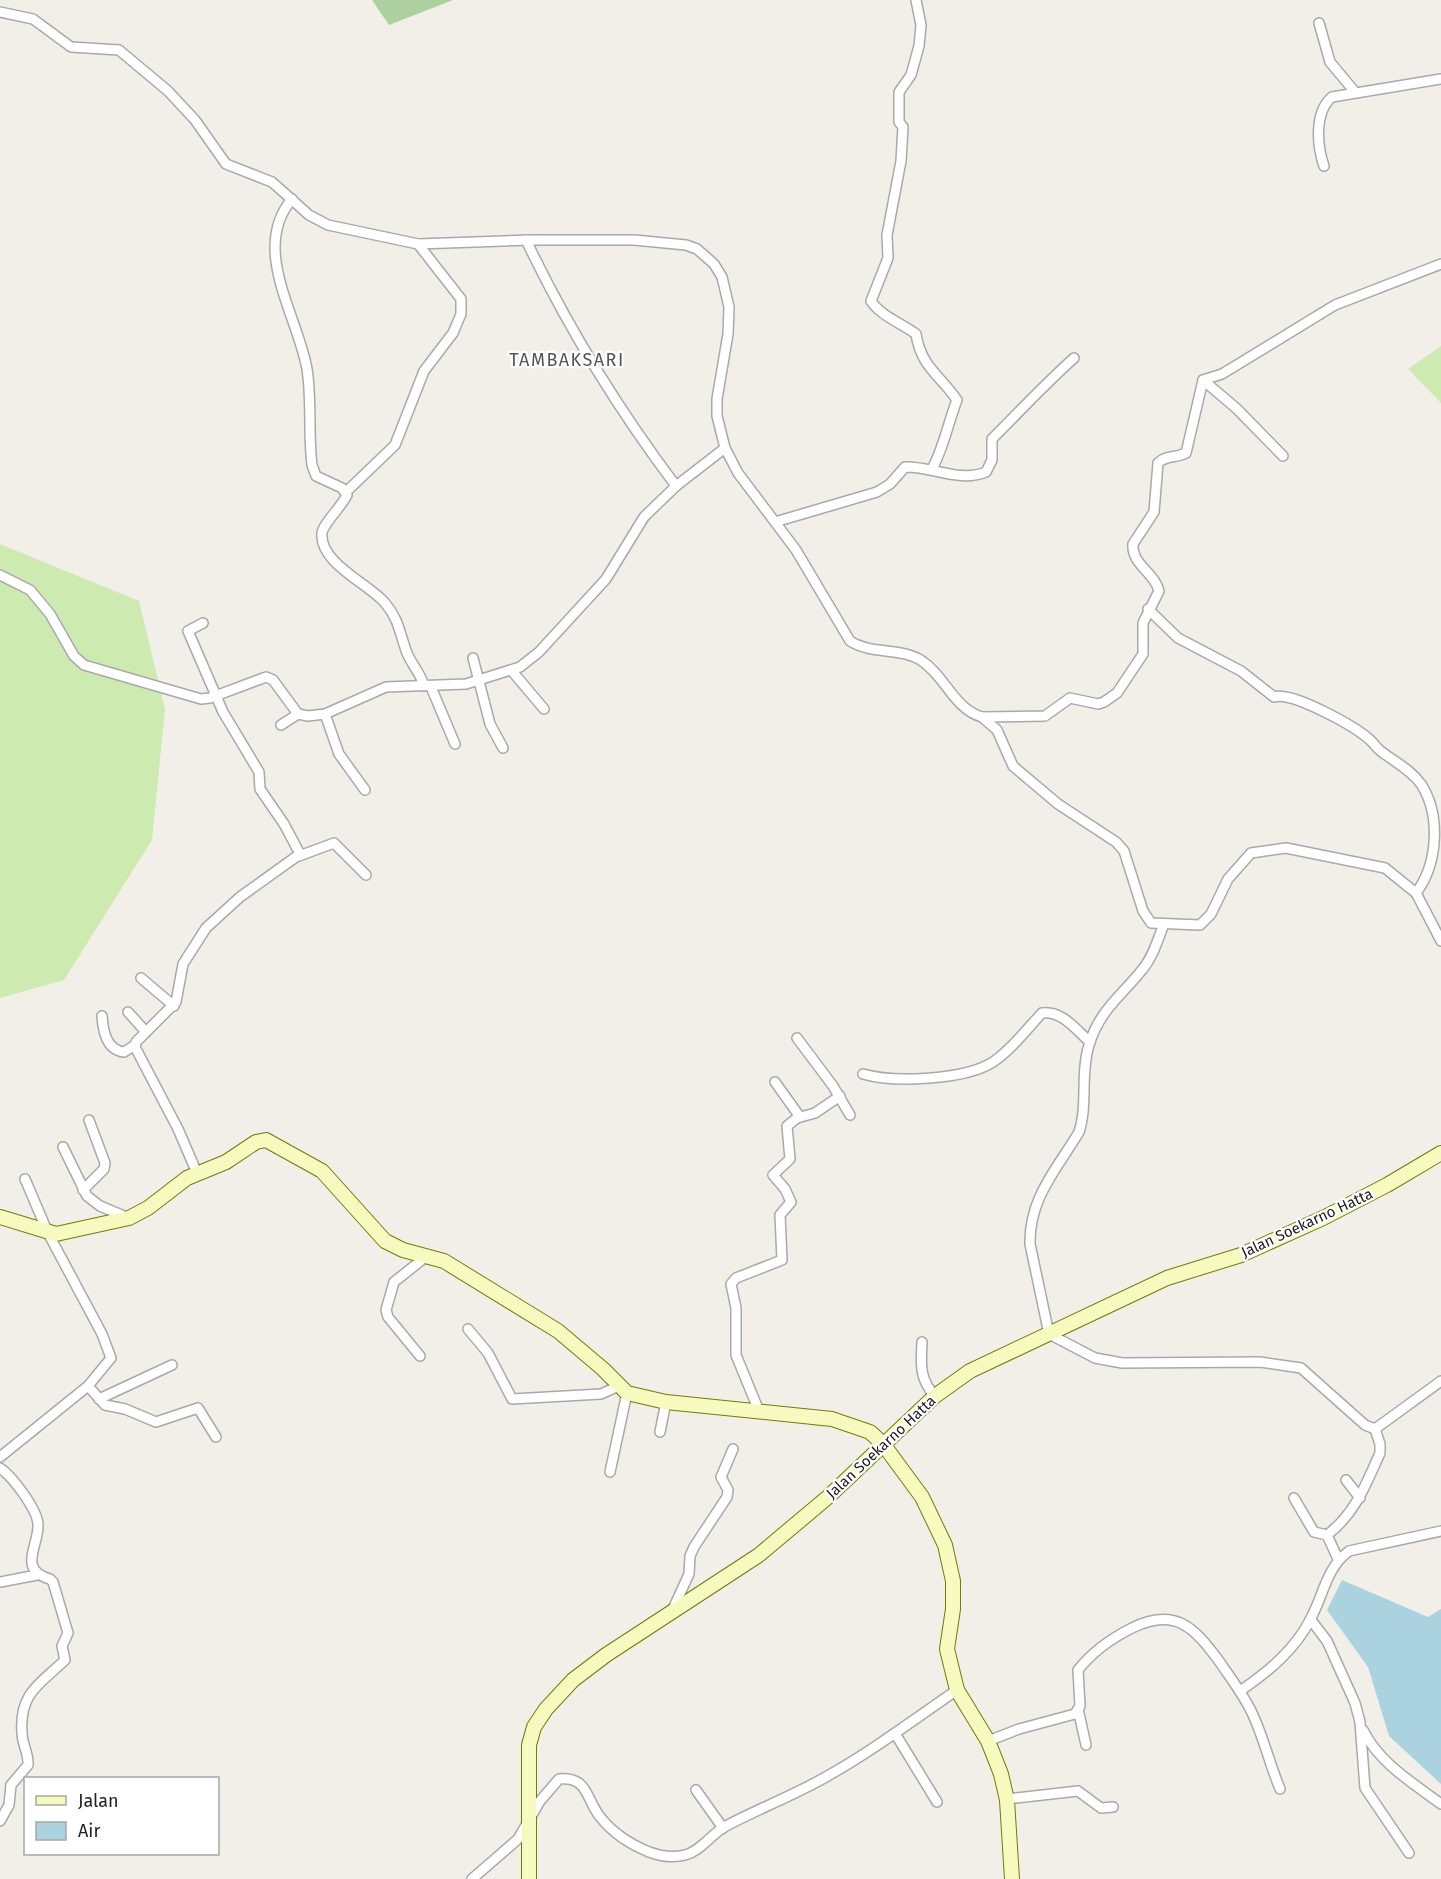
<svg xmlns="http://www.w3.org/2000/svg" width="1441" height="1879" font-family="'Fira Sans',sans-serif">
	<rect width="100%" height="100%" fill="#f2efe9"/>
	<g fill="#cdebb0">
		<polygon points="1441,346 1441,403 1408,369"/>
		<polygon points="0,544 139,601 165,709 152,840 64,980 0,998"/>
	</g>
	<polygon fill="#add19e" points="372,0 453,0 389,25"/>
	<polygon fill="#aad3df" points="1342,1580 1428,1617 1441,1609 1441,1784 1389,1736 1368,1667 1327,1610"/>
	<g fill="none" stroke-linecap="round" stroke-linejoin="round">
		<g stroke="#a9a9a9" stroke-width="12">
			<g id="street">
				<path d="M 916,0 L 921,25 L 919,46 L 911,75 L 899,92 L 899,122 L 903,127 L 901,161 L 887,235 L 888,258 L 871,301 C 881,316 901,323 916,334 C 921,367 940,375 957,400 C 948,423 944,447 932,469"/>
				<path d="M 0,12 L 33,19 L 71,47 L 119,50 L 168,91 L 195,120 L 226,164 L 272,182 L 309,215 L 328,225 L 418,244 L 529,240 L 634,240 L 686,245 L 697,249 L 714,264 L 722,277 L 729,307 L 728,334 L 717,399 L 717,416 L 725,448 L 738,473 L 796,550 L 850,641 C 872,655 901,647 922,661 C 945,676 954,709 982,717"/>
				<polyline points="1319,23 1330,62 1355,92"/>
				<path d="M 1324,166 C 1317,146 1314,112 1332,97 L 1441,79"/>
				<path d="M 292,199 C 250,249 298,316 307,369 C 312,401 308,433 312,465 L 316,476 L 342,488 L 347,495 C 342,506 323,524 322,533 C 319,563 369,584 385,603 C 399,619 400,635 407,653 C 412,665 421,674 424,686"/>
				<path d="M 526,240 C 567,326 618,409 676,486"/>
				<path d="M 1441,264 L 1335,305 L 1222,374 L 1203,380 L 1186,453 C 1177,458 1165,455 1158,463 L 1154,512 L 1133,544 C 1131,564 1155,573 1159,591 L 1143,623 L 1143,654 L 1117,693 L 1104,702 L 1098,704 L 1070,698 L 1045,716 L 982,717 L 997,730 L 1013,766 L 1058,804 L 1116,842 L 1124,851 L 1143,911 L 1151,923 L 1200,925 L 1211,914 L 1228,879 L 1251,853 L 1286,848 L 1385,868 L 1416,893 L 1441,941"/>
				<polyline points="1203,380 1237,409 1283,456"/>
				<polyline points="346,492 395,445 424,371 453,333 461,314 461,299 418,244"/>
				<path d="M 775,522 L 877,492 L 890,484 L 905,467 C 932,466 959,483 986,472 L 992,460 L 992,439 C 1019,412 1045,384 1074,358"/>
				<polyline points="0,575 30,590 50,614 74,656 84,665 201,699 210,698 266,677 273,680 298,714 308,716 325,714 386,687 466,684 520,667 539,652 606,579 644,517 676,486 725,448"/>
				<path d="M 1148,609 L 1178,638 L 1241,671 L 1274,697 C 1292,691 1354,726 1369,739 C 1374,743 1377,749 1382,752 C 1395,762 1411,770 1421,784 C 1441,815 1438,864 1416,893"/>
				<polyline points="473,658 490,724 503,748"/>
				<polyline points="512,671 544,709"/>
				<polyline points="431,687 455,744"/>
				<polyline points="325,714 339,754 365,790"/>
				<polyline points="281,725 298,714"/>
				<polyline points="299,856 334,843 366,875"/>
				<path d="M 1164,924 C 1158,939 1153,957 1142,970 C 1121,996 1099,1011 1089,1045 C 1080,1074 1088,1105 1079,1132 C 1057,1169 1029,1198 1030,1244 L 1049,1334 L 1095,1358 L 1122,1363 L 1260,1362 L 1301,1368 L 1365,1425 L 1375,1429 L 1441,1381"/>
				<polyline points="141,978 174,1006"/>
				<polyline points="128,1012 146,1032"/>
				<path d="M 102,1016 C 103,1030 106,1050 124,1052 L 135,1045"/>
				<polyline points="797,1038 833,1086 850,1115"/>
				<path d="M 863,1074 C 894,1083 965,1080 993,1062 C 1011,1050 1027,1029 1042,1013 C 1062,1010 1076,1030 1090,1042"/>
				<polyline points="775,1082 800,1117"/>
				<polyline points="63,1147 87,1196 100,1206 129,1218"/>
				<polyline points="197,1173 178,1129 135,1047 136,1042 176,1002 183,964 206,928 240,897 300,854 284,824 260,789 259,772 223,712 188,631 203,623"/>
				<polyline points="83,1190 104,1169 105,1163 89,1120"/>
				<polyline points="468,1329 488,1353 512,1399 601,1394 619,1386"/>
				<path d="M 922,1342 C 921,1364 919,1379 935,1396"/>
				<polyline points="420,1356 388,1317 386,1310 394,1282 428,1255"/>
				<polyline points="88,1386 105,1405 125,1409 156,1422 198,1408 216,1437"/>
				<polyline points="99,1399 172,1365"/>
				<polyline points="759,1411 736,1355 736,1308 731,1284 736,1278 782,1260 780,1215 791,1202 785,1189 773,1175 790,1159 787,1126 797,1118 815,1113 840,1096"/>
				<polyline points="660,1432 666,1402"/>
				<polyline points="0,1457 88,1386 111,1358 102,1334 48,1233 25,1179"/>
				<path d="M 0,1468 C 12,1476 38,1510 38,1525 C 39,1545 17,1570 50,1579 L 53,1582 L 68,1633 L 62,1646 L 65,1660 C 40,1684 19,1693 22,1733 C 22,1744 29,1754 28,1765 L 11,1785 L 9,1805 L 0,1821"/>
				<polyline points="610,1472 627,1393"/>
				<polyline points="1346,1480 1360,1498"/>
				<path d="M 1294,1498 L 1314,1532 L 1327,1535 C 1355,1514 1366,1484 1380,1453 L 1380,1444 L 1375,1429"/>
				<polyline points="1327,1535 1338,1559"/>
				<polyline points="0,1582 37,1575"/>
				<polyline points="673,1609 689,1574 690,1556 694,1547 727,1497 728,1490 721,1477 733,1449"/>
				<polyline points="1311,1620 1327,1641 1355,1703 1360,1722 1365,1788 1409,1853"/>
				<path d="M 1240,1691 C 1268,1672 1296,1649 1311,1618 C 1324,1594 1326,1568 1349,1551 L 1441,1531"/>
				<polyline points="1078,1709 1086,1745"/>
				<path d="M 1363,1730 C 1379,1763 1413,1783 1441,1804"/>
				<polyline points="896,1735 937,1802"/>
				<path d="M 988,1741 L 1019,1729 L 1075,1714 L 1080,1706 L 1078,1670 C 1093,1651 1110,1639 1132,1628 C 1175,1607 1194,1627 1219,1661 C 1231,1679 1244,1695 1253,1715 C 1264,1739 1270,1765 1280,1789"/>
				<polyline points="696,1790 723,1828"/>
				<polyline points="1007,1799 1078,1791 1101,1808 1113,1807"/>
				<path d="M 472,1879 L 518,1839 L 540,1801 L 559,1779 C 589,1776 586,1801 601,1818 C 613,1833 632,1845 649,1852 C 660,1856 674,1858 685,1855 C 701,1851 711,1834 726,1826 C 758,1809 792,1796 824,1778 C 871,1752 913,1720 957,1690"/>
			</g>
		</g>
		<g stroke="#707d05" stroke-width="16">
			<g id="secondary">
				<polyline points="0,1217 56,1234 129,1218 148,1208 187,1178 226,1162 256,1142 266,1140 322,1171 385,1241 403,1250 444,1261 558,1331 603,1369 627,1393 666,1402 832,1419 870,1432 883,1444 922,1497 945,1545 953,1581 953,1609 947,1649 957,1690 988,1741 1001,1774 1007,1800 1012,1879"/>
				<polyline points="529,1879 529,1745 534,1727 546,1709 573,1680 606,1655 759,1555 828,1497 935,1396 970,1371 1167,1278 1241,1255 1323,1218 1387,1185 1441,1153"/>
			</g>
		</g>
		<use href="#street" stroke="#fff" stroke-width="9"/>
		<use href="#secondary" stroke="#f7fabf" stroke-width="14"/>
	</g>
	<g text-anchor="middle" stroke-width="4.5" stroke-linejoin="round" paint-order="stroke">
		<g font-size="15" fill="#222" stroke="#fff">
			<text transform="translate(1307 1223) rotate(-25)" y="5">Jalan Soekarno Hatta</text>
			<text transform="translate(881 1447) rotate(-43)" y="5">Jalan Soekarno Hatta</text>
		</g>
		<g font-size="18" letter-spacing="1.5" fill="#555" stroke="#fff">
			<text x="567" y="366">TAMBAKSARI</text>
		</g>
	</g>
	<rect x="24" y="1777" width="195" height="78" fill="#ffffff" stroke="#a7a7a7" stroke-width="1.5"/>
	<rect x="36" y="1796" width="30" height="9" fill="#f7fabf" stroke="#a7a7a7" stroke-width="1.5"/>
	<text x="78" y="1807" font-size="18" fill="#222222">Jalan</text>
	<rect x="36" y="1822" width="30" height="18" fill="#aad3df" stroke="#a7a7a7" stroke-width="1.5"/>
	<text x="78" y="1837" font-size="18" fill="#222222">Air</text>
</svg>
